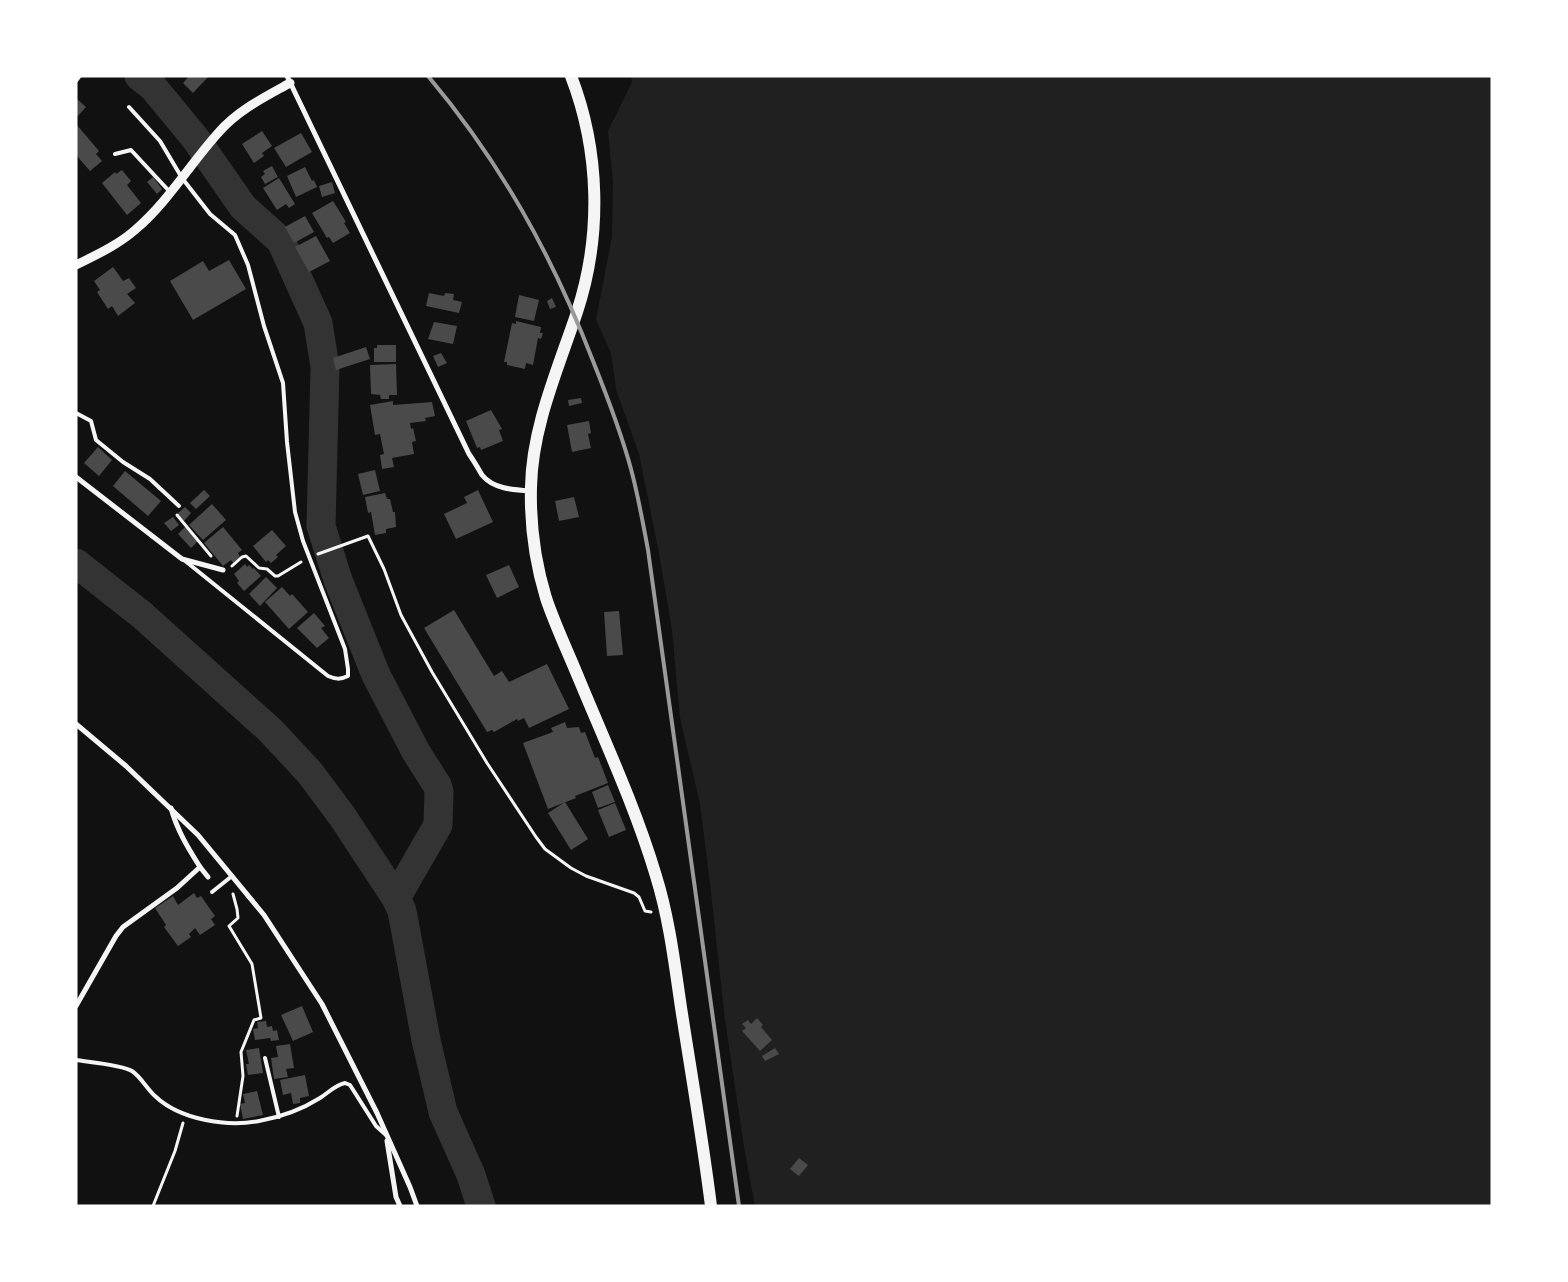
<svg xmlns="http://www.w3.org/2000/svg" width="1568" height="1282" font-family="'Alegreya Sans',sans-serif">
	<rect width="100%" height="100%" fill="#111"/>
	<polygon fill="#202020" points="631,76 1492,76 1492,1206 755,1206 745,1153 725,1020 710,883 700,804 680,718 672,630 659,553 639,454 616,389 611,353 596,320 612,236 613,182 608,131 632,82"/>
	<g fill="none" stroke-linecap="round" stroke-linejoin="round">
		<g stroke="#333" stroke-width="29">
			<polyline points="139,76 153,87 195,138 243,207 281,241 318,323 325,367 321,526 338,580 376,675 416,752 437,785 439,791 438,825 396,898"/>
			<polyline points="76,563 142,615 270,730 310,773 342,816 396,898 402,911 426,1040 443,1112 471,1175 481,1206"/>
		</g>
	</g>
	<g fill="#4a4a4a">
		<polygon points="189,76 209,76 193,93 183,83"/>
		<polygon points="76,98 86,107 78,116 76,115"/>
		<polygon points="76,124 99,151 96,154 102,161 90,171 77,156 76,157"/>
		<polygon points="262,131 272,146 262,153 264,156 254,163 242,144"/>
		<polygon points="301,133 312,152 286,167 274,148"/>
		<polygon points="272,166 278,177 265,184 261,177 265,174 263,171"/>
		<polygon points="305,167 312,181 314,180 317,187 296,197 287,176"/>
		<polygon points="122,170 131,181 127,185 141,203 127,215 102,183 115,172 116,174"/>
		<polygon points="153,177 162,189 157,194 147,182"/>
		<polygon points="279,178 295,204 289,208 286,204 277,210 263,188"/>
		<polygon points="332,182 335,193 322,197 319,186"/>
		<polygon points="333,201 346,222 344,223 350,233 333,243 329,237 327,238 312,213"/>
		<polygon points="305,216 314,232 294,243 285,227"/>
		<polygon points="316,236 330,261 309,272 295,247"/>
		<polygon points="229,260 246,289 193,320 170,281 203,261 209,271"/>
		<polygon points="113,267 123,281 129,278 136,288 127,294 135,303 118,316 112,306 108,309 97,292 100,290 94,281"/>
		<polygon points="429,293 444,296 445,293 454,294 453,300 462,302 459,313 426,306"/>
		<polygon points="519,295 539,300 534,321 515,317"/>
		<polygon points="552,298 556,307 550,309 547,301"/>
		<polygon points="516,321 541,327 540,333 543,333 541,339 538,338 533,365 526,363 525,369 507,365 507,362 504,362 512,323 516,324"/>
		<polygon points="434,322 457,326 453,344 428,339"/>
		<polygon points="377,345 396,345 396,362 374,362 374,348 377,348"/>
		<polygon points="366,347 370,359 336,370 333,358"/>
		<polygon points="441,353 447,363 438,367 433,356"/>
		<polygon points="396,364 397,395 389,395 389,399 381,399 380,395 371,394 370,365"/>
		<polygon points="581,398 582,403 569,406 568,400"/>
		<polygon points="393,401 393,405 432,402 435,416 425,418 426,421 410,423 411,429 413,428 416,441 412,442 414,454 392,458 394,467 382,469 380,455 384,454 380,434 375,435 370,405"/>
		<polygon points="491,410 502,429 499,430 503,441 481,450 480,447 477,448 466,421"/>
		<polygon points="589,421 591,433 588,434 591,448 572,452 567,425"/>
		<polygon points="98,447 112,460 99,476 84,463"/>
		<polygon points="375,470 380,491 363,495 358,474"/>
		<polygon points="125,471 161,501 148,516 113,486"/>
		<polygon points="204,490 210,496 196,509 190,503"/>
		<polygon points="478,490 493,522 456,539 444,514 467,503 464,497"/>
		<polygon points="385,493 387,499 390,499 393,512 395,512 396,527 386,529 386,533 375,535 371,512 368,513 365,497"/>
		<polygon points="574,497 579,517 559,521 555,501"/>
		<polygon points="212,504 226,520 203,540 189,525"/>
		<polygon points="185,507 191,513 184,521 177,514"/>
		<polygon points="173,517 179,525 171,531 164,523"/>
		<polygon points="185,527 198,541 191,548 178,534"/>
		<polygon points="223,527 242,550 238,553 240,557 233,563 231,560 223,566 204,543"/>
		<polygon points="272,530 286,546 276,555 278,557 271,563 268,560 266,562 253,546"/>
		<polygon points="245,564 247,567 249,565 253,569 254,568 261,576 244,591 237,583 239,581 234,574"/>
		<polygon points="509,565 519,587 497,598 486,575"/>
		<polygon points="266,577 277,588 260,606 249,594"/>
		<polygon points="282,587 290,596 292,594 308,612 289,629 265,602"/>
		<polygon points="454,610 494,676 502,671 509,682 547,664 569,709 529,728 524,718 518,721 517,719 494,732 492,730 487,732 424,628"/>
		<polygon points="619,611 623,655 607,656 604,612"/>
		<polygon points="314,613 325,626 321,628 329,638 317,648 297,628"/>
		<polygon points="565,722 567,728 579,727 581,733 585,732 595,758 598,757 608,783 575,796 576,798 548,809 523,743 553,732 551,728"/>
		<polygon points="608,785 615,802 598,808 592,792"/>
		<polygon points="565,802 588,839 571,850 548,813"/>
		<polygon points="615,803 626,830 609,837 598,810"/>
		<polygon points="194,893 197,898 201,896 215,916 211,919 215,925 200,935 195,928 189,934 191,937 178,946 164,927 166,925 155,908 173,896 178,905"/>
		<polygon points="302,1006 313,1032 293,1041 281,1015"/>
		<polygon points="757,1018 763,1025 761,1027 772,1040 760,1051 742,1031 746,1028 742,1024 748,1020 751,1024"/>
		<polygon points="266,1021 267,1027 272,1026 273,1031 277,1030 279,1040 271,1041 270,1038 255,1040 253,1029 258,1028 257,1022"/>
		<polygon points="290,1044 294,1068 286,1069 288,1077 274,1079 271,1058 278,1057 276,1046"/>
		<polygon points="259,1048 263,1073 248,1075 246,1064 249,1064 246,1050"/>
		<polygon points="775,1048 779,1054 765,1061 762,1056"/>
		<polygon points="305,1075 309,1096 300,1098 300,1103 293,1104 291,1093 283,1095 280,1080"/>
		<polygon points="257,1091 263,1115 243,1119 240,1104 245,1103 243,1094"/>
		<polygon points="799,1158 808,1165 799,1176 790,1169"/>
	</g>
	<g fill="none" stroke-linecap="round" stroke-linejoin="round">
		<g stroke="#f5f5f5" stroke-width="3">
			<polyline points="177,515 211,556"/>
			<polyline points="318,554 368,536 384,569 401,615 432,672 487,763 536,837 545,849 571,868 586,876 634,893 639,897 645,911 651,912"/>
			<polyline points="232,566 242,557 246,556 259,568 267,569 275,576 278,576 301,562"/>
			<polyline points="233,894 237,909 238,918 229,926 252,964 261,1018 254,1020 241,1052 243,1076 237,1116"/>
			<polyline points="153,1206 175,1151 183,1123"/>
		</g>
		<g stroke="#f5f5f5" stroke-width="4">
			<path d="M 129,107 L 160,141 L 182,178 L 210,214 L 235,235 L 248,265 L 264,326 L 283,383 L 287,442 L 295,512 L 303,541 L 345,649 L 348,669 L 348,676 C 340,680 335,679 328,676 L 184,560"/>
			<polyline points="115,154 131,150 170,192"/>
			<polyline points="76,413 91,421 96,440 123,462 150,479 179,506"/>
			<polyline points="212,892 232,876"/>
			<polyline points="265,1058 279,1117"/>
			<path d="M 76,1060 C 89,1062 123,1065 132,1071 C 141,1077 147,1089 155,1096 C 180,1120 227,1127 259,1121 C 281,1117 301,1110 320,1098 C 328,1093 335,1085 345,1083 L 350,1085 L 376,1126 L 386,1135"/>
		</g>
		<g stroke="#f5f5f5" stroke-width="5">
			<path d="M 287,76 L 469,454 C 474,461 478,468 482,475 C 493,489 514,490 531,491"/>
			<polyline points="76,80 79,76"/>
			<polyline points="76,477 182,559 223,570"/>
			<polyline points="76,724 126,766 198,835 264,915 322,1004 377,1113 410,1187 417,1206"/>
			<polyline points="200,867 208,877"/>
			<path d="M 76,1006 L 116,936 L 123,927 L 177,888 L 200,867 C 188,848 177,830 171,808"/>
			<polyline points="387,1141 396,1197 400,1206"/>
		</g>
		<path stroke="#f5f5f5" stroke-width="9" d="M 76,265 C 96,255 118,245 135,230 C 168,202 190,164 219,132 C 238,110 265,97 290,83"/>
		<path stroke="#f5f5f5" stroke-width="12" d="M 571,76 C 600,151 602,236 577,312 C 558,369 532,427 531,487 C 530,524 535,562 546,598 C 555,625 568,652 579,679 C 606,744 636,809 656,876 C 670,921 675,968 682,1014 C 692,1078 703,1142 711,1206"/>
		<path stroke="#9a9a9a" stroke-width="4" d="M 428,76 C 501,163 552,255 593,361 C 607,396 621,432 631,469 C 638,495 643,523 648,550 L 739,1206"/>
	</g>
	<rect width="1568" height="1282" fill="none" stroke="#ffffff" stroke-width="155"/>
</svg>
